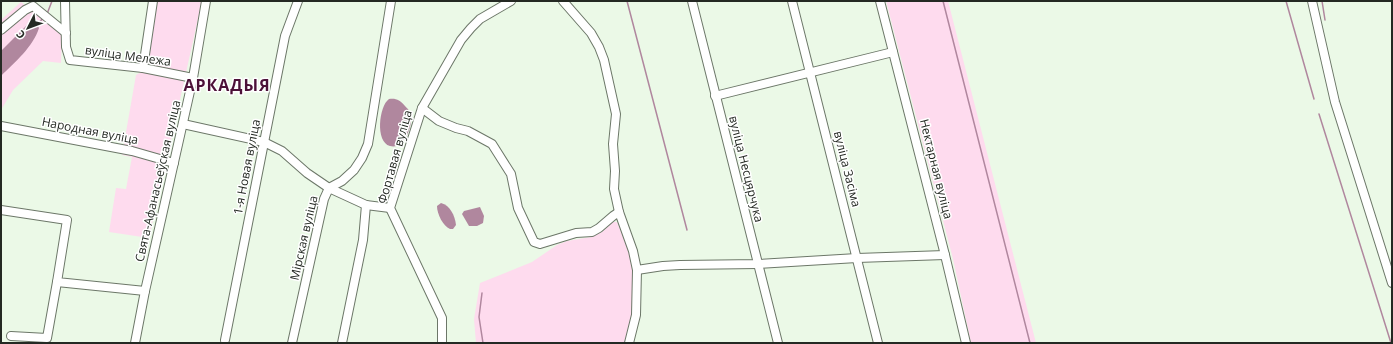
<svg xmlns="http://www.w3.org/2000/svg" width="1393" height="344" font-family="'Open Sans',sans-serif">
	<rect width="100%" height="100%" fill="#ebf9e7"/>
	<g fill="#fedbee">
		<polygon points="156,1 202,1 149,238 109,232 116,188 126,189 132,157 122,155 136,75 145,70"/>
		<polygon points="886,1 948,1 1036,343 971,343 953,259"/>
		<polygon points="21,2 62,35 61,63 43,61 13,90 1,110 1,20"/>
		<path d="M 613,222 L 617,222 C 621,233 628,245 631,257 C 638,289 634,312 626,343 L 476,343 L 474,319 L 480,283 L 532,262 L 557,245 L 567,241 L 591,237 L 602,232 Z"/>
	</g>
	<g fill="#b0879e">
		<path d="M 33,22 L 36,23 L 39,28 C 33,47 15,62 1,76 L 1,51 L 27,25 Z"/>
		<path d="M 389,99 C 396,98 400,100 405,106 C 408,109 411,112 411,117 C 412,127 404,150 390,146 C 375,142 379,106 389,99 Z"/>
		<path d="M 441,203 C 450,205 455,216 456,225 L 453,229 L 450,229 C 443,226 437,214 437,206 Z"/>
		<polygon points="480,207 484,216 483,223 477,226 469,226 462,214 464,211"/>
	</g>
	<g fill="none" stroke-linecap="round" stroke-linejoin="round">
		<g stroke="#b0879e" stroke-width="1.5">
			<polyline points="627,1 687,230"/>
			<polyline points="943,1 1030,343"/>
			<polyline points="1286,1 1314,99"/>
			<polyline points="1322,1 1325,20"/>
			<polyline points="47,14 52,1"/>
			<polyline points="38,24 43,18"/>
			<polyline points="1319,114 1391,343"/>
			<polyline points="482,293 479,317 483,343"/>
		</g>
		<g stroke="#6c7768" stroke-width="10">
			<g id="minor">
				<polyline points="65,1 66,47 70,60 143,68 193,78"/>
				<polyline points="563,1 591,33 599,47 604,60 616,114 613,144 615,171 614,189 619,212 633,251 637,270 636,315 629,343"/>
				<polyline points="692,1 778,343"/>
				<polyline points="792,1 878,343"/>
				<polyline points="880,1 945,255 966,343"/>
				<polyline points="1312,1 1335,102 1392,283"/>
				<polyline points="1,30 25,10 33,6 66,33"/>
				<polyline points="143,68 153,1"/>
				<polyline points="715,96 893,52"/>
				<polyline points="422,108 439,121 456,128 468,131 492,144 511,174 518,208 534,242 540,244 576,233 592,232 599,228 613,216 619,212"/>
				<polyline points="183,124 264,142 282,151 307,173 329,188 366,205 390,208"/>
				<polyline points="1,126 132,151 174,163"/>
				<polyline points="1,210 67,220 57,282 145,291"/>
				<polyline points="637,270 663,266 680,265 758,264 857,258 945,255"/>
				<polyline points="11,336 47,338 57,282"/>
				<polyline points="225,340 285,36 298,1"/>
				<polyline points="135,343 145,291 193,78 206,1"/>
				<polyline points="292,343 324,199 329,188 342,181 354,170 362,158 368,144 391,1"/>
				<polyline points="342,343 363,240 366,205"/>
				<polyline points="442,343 442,318 390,208 422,108 461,40 471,28 480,19 511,1"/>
			</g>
		</g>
		<use href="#minor" stroke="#fff" stroke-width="8"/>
	</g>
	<g text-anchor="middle" stroke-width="3" stroke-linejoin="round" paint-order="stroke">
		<g font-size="12" fill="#242923" stroke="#fff">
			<text transform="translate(128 56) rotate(8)" y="4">вуліца Мележа</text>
			<text transform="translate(90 131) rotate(11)" y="4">Народная вуліца</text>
			<text transform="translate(395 157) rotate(-74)" y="4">Фортавая вуліца</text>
			<text transform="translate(247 167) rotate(-79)" y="4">1-я Новая вуліца</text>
			<text transform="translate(746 169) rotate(76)" y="4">вуліца Несцярчука</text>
			<text transform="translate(847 169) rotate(76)" y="4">вуліца Засіма</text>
			<text transform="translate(936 169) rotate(76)" y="4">Нектарная вуліца</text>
			<text transform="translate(158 181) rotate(-77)" y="4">Свята-Афанасьеўская вуліца</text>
			<text transform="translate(304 238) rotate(-77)" y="4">Мірская вуліца</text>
		</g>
		<g font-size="16" font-weight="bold" letter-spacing="1" fill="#4c1138" stroke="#fff">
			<text x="227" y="91">АРКАДЫЯ</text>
		</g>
	</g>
	<rect width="1393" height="344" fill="none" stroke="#242923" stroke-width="4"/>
	<g transform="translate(28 28) rotate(228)" stroke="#ffffff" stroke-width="3" paint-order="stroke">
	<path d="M0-3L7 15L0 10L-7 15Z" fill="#242923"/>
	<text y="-6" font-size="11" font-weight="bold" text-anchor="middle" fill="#242923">С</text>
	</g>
</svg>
